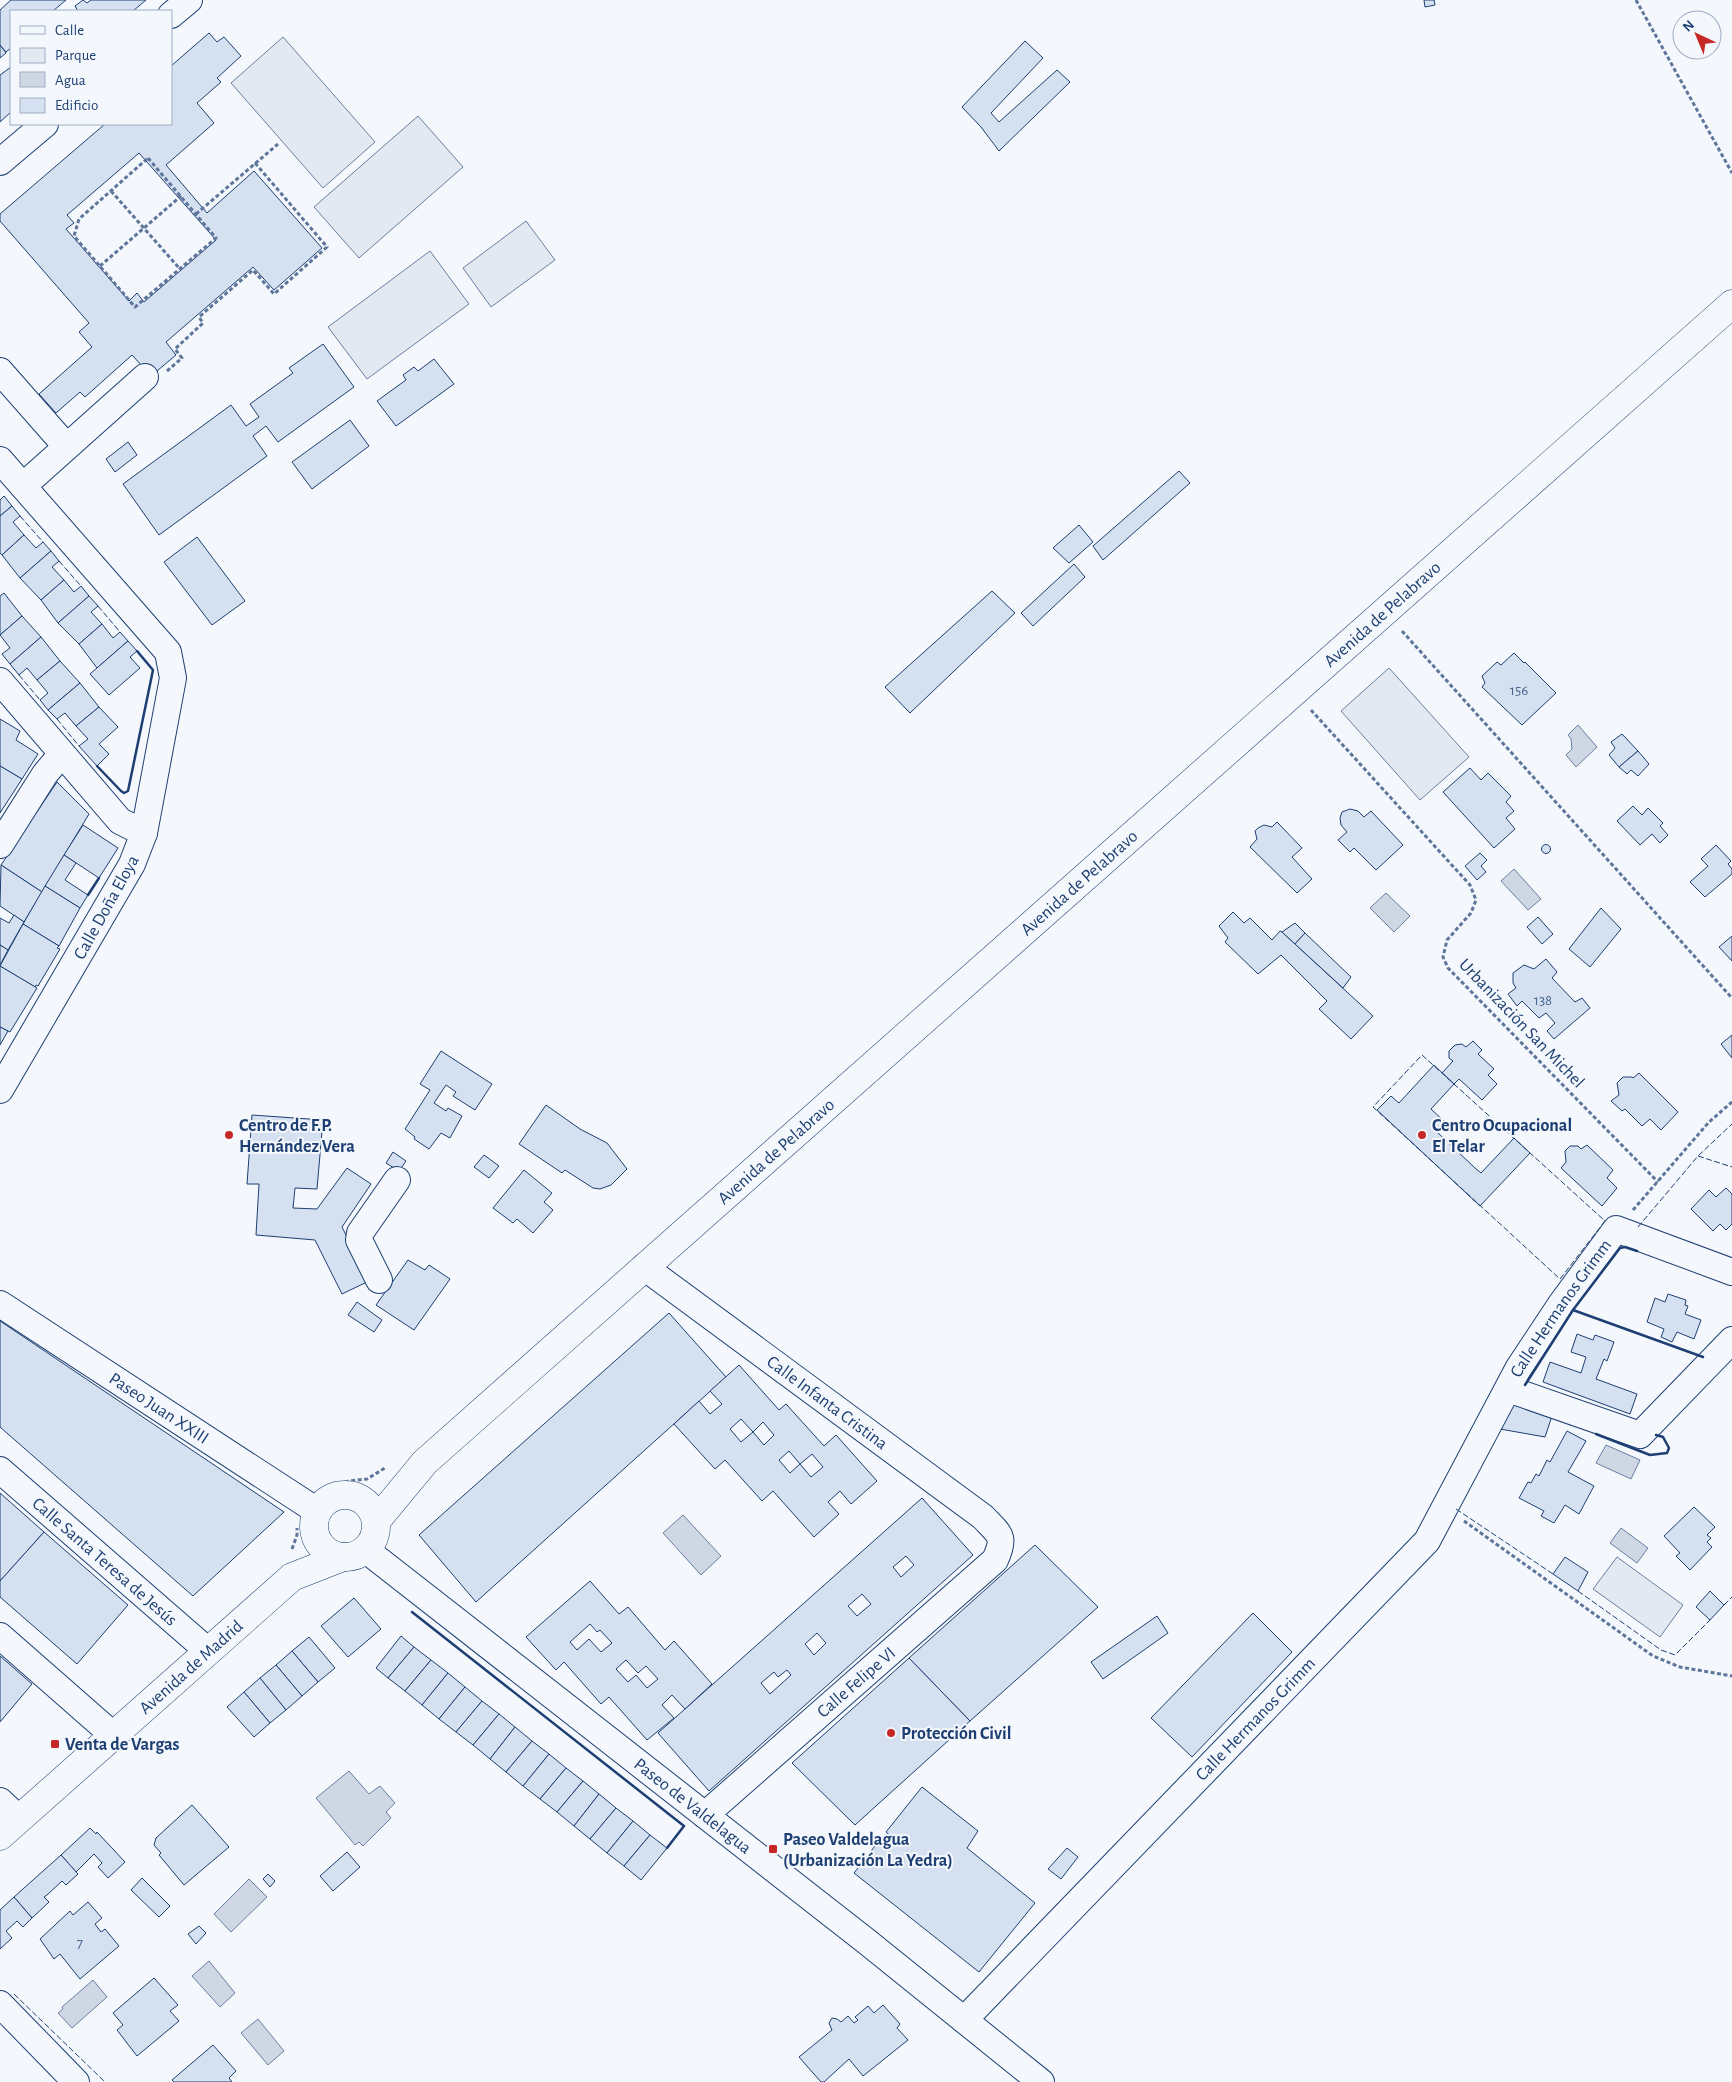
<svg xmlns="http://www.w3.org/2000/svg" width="1732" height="2082" font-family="'Alegreya Sans',sans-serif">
	<rect width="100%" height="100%" fill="#f4f7fb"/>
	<g fill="#e3e9f0" stroke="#687fa3">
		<polygon points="283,37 375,142 323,188 231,83"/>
		<polygon points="418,116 463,167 359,258 314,207"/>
		<polygon points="526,221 555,260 491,307 463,268"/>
		<polygon points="430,251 469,304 367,379 328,327"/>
		<polygon points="1389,668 1469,757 1420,800 1341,711"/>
		<polygon points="1617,1557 1683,1605 1660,1637 1593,1589"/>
	</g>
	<g fill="#cfd7e4" stroke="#687fa3">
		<polygon points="1578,725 1597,747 1576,767 1566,755 1572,749 1571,739 1568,735"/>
		<polygon points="1514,869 1541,899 1528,910 1501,881"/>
		<polygon points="1386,893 1410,916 1394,932 1370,908"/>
		<polygon points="1606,1445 1640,1460 1631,1479 1596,1463"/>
		<polygon points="683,1515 721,1556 701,1575 663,1533"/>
		<polygon points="1621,1528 1648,1548 1637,1563 1610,1543"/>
		<polygon points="349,1771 369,1794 380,1786 395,1803 386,1812 391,1818 363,1846 359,1842 355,1845 316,1798"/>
		<polygon points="249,1879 267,1897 231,1932 214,1914"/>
		<polygon points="209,1961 235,1993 220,2007 192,1976"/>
		<polygon points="93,1980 107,1997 72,2028 58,2013 63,2009 62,2007"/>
		<polygon points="258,2019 284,2051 268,2065 241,2033"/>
	</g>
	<g fill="#d5e0f0" stroke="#1d3f73" fill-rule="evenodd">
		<polygon points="11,0 66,0 53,11 11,11 11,48 6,52 0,45 0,10"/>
		<polygon points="83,0 87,3 91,0 146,0 133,11 78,11 75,6"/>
		<polygon points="1424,0 1434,0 1435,5 1425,7"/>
		<path d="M 209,33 L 217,42 L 224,37 L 241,56 L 217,78 L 221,82 L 197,103 L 214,123 L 166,165 L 207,213 L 254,171 L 322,248 L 274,290 L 253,267 L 166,342 L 176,355 L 151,376 L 132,355 L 85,397 L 80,392 L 56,413 L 39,394 L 92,347 L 79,332 L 89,323 L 0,221 L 0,214 L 105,124 L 171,124 L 171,66 ZM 139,153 L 216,240 L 144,302 L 137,293 L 129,301 L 66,229 L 74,223 L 67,215 Z"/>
		<polygon points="1025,41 1043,58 991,113 999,122 1057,70 1070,82 999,151 981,127 962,107"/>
		<polygon points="0,45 6,53 0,58"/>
		<polygon points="11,67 11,112 0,122 0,75"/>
		<polygon points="323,344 354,387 278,442 266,426 253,436 267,456 159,535 123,484 231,405 246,426 259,417 250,404 293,373 289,368"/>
		<polygon points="434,359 454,384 396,426 377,401 406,380 403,375 414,367 418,371"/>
		<polygon points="350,420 369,446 312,489 292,462"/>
		<polygon points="128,442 137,455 115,472 106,459"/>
		<polygon points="1179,471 1190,483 1103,560 1093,546"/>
		<polygon points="4,496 12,506 0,516 0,500"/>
		<polygon points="12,506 20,516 13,522 24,535 2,555 0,553 0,516"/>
		<polygon points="1079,525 1093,542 1069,563 1053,548"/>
		<polygon points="24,535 36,548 43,542 51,551 20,578 2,555"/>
		<polygon points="197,537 245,601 212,625 164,562"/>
		<polygon points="51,551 59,561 52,567 64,580 41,600 20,578"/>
		<polygon points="1074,564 1085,577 1033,626 1021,613"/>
		<polygon points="64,580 74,592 81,586 89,596 58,623 41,600"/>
		<polygon points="992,591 1015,613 910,713 885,687"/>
		<polygon points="4,593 22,616 0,635 0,596"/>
		<polygon points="89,596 98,606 91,612 102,624 79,644 58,623"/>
		<polygon points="22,616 41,637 10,664 2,654 10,648 0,635"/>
		<polygon points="102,624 113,638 120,632 128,641 97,668 79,644"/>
		<polygon points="41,637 60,661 37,680 27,668 19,675 10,664"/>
		<polygon points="128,641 137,651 130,657 140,668 109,695 90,674"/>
		<polygon points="1514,653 1524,663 1525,662 1556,693 1522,725 1482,687 1485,683 1482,676 1497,662 1501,665"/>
		<polygon points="60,661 80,683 48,710 40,700 48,693 37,680"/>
		<polygon points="80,683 99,707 76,726 65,713 57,719 48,710"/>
		<polygon points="99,707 118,727 99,744 109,754 97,766 79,746 88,739 76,726"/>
		<polygon points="0,719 20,731 16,740 38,754 22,779 0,766"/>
		<polygon points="1622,734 1638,751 1619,767 1609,755 1615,748 1611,742"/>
		<polygon points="1638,751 1649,764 1638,776 1631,770 1627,774 1619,767"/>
		<polygon points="0,766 22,779 0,813"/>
		<polygon points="1470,768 1481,780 1488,773 1511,796 1506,802 1514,811 1506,818 1515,829 1494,848 1443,792"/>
		<polygon points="57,782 89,814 42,892 1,865"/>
		<polygon points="1633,806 1642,815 1648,808 1663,823 1660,826 1668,835 1660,843 1652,834 1640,845 1617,821"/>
		<polygon points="1350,809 1358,811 1364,817 1371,811 1403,845 1376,870 1354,848 1350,852 1338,840 1347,832 1341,825 1340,818 1342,812"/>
		<polygon points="1277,822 1302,848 1292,857 1312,879 1297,893 1250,847 1257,839 1255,831 1258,828 1264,825 1272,827"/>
		<polygon points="83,825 118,848 99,878 64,855"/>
		<circle cx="1546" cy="849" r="4.5"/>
		<polygon points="1716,845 1731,861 1728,864 1732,869 1732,874 1705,897 1690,882 1708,866 1701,859"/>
		<polygon points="1480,853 1487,860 1481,866 1486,872 1477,880 1465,866"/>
		<polygon points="64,855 76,863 65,880 88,895 80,908 45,886"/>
		<polygon points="1,865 42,892 24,922 0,906"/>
		<polygon points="45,886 80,908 59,946 23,924"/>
		<polygon points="1601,908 1621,929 1590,967 1569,949"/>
		<polygon points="1233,912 1244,923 1250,918 1272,940 1280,931 1282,932 1373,1016 1351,1039 1319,1009 1327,1001 1281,955 1258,974 1225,942 1228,938 1219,926"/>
		<polygon points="14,915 24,922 8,950 0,945 0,918 9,923"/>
		<polygon points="1538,917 1553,934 1542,944 1527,927"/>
		<polygon points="1295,923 1305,933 1295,944 1282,932"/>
		<polygon points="23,924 59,946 57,948 60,949 38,986 36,985 35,987 0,966"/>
		<polygon points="1305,933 1351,977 1343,988 1295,944"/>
		<polygon points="1732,936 1732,961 1719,947"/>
		<polygon points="0,945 8,950 0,965"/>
		<polygon points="1546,959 1557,972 1552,978 1575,1002 1582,998 1590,1008 1554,1039 1547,1031 1555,1023 1546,1013 1539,1018 1522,1001 1517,1006 1508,994 1516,988 1513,983 1513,973 1524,965 1534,969"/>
		<polygon points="0,966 37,988 10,1032 0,1027"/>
		<polygon points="0,1027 8,1031 0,1045"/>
		<polygon points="1732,1035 1732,1058 1721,1044"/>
		<polygon points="1473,1041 1482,1050 1478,1054 1494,1069 1488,1075 1497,1084 1482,1100 1459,1079 1454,1084 1442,1073 1453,1061 1449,1058 1449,1051 1455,1045 1462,1044 1466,1047"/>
		<polygon points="441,1051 492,1084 475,1110 453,1096 456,1092 446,1085 434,1103 446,1111 448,1108 462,1116 450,1138 441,1133 429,1149 414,1139 415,1137 405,1129 430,1090 420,1084"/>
		<polygon points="1434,1065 1454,1084 1431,1109 1445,1122 1436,1131 1475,1168 1481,1173 1514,1138 1530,1153 1480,1206 1377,1110 1391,1096 1399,1103"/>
		<polygon points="1639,1073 1678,1112 1661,1130 1650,1119 1642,1126 1625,1109 1622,1111 1611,1101 1619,1095 1617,1083 1623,1077 1632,1077 1633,1078"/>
		<polygon points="546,1105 580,1129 607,1143 627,1169 611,1185 600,1189 593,1188 565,1170 562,1173 519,1144"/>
		<polygon points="252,1115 323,1120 317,1189 295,1188 293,1208 317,1209 347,1168 371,1184 342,1227 369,1281 342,1294 315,1240 256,1235 259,1184 247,1184"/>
		<polygon points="1587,1145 1613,1170 1607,1178 1617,1188 1602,1206 1561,1168 1566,1162 1565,1151 1570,1146 1578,1146 1581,1149"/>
		<polygon points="393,1152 406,1161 399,1171 386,1163"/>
		<polygon points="484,1155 499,1166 489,1178 474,1167"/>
		<polygon points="524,1170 552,1193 544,1202 553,1210 533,1233 517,1219 513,1223 493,1208"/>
		<polygon points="1726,1188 1732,1194 1732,1224 1726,1230 1720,1224 1713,1231 1691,1209 1709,1190 1716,1197"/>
		<polygon points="408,1260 425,1270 429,1265 450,1279 414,1330 376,1305"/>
		<polygon points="1668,1294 1686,1300 1685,1305 1688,1306 1685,1314 1701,1320 1694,1339 1677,1332 1672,1342 1661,1337 1664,1329 1647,1322 1655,1298 1665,1302"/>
		<polygon points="357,1302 382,1320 374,1332 348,1315"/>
		<polygon points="669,1313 726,1377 476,1602 419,1535"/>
		<polygon points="0,1321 284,1512 193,1596 0,1427"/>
		<polygon points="1577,1334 1593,1340 1595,1335 1614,1342 1607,1361 1604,1359 1596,1379 1637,1394 1630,1414 1543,1382 1550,1362 1581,1373 1586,1357 1571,1352"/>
		<path d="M 739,1365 L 779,1410 L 786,1404 L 824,1446 L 836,1435 L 877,1481 L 851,1504 L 840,1491 L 828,1502 L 839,1514 L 814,1537 L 773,1491 L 762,1501 L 725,1460 L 715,1469 L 674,1424 L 699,1401 L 710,1414 L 722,1404 L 710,1391 ZM 741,1419 L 753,1432 L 741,1442 L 730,1429 ZM 763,1422 L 774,1435 L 764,1445 L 753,1432 ZM 789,1451 L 800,1464 L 812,1454 L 823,1467 L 811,1477 L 800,1464 L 790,1473 L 779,1460 Z"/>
		<polygon points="1514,1401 1552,1416 1545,1437 1500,1429"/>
		<polygon points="1567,1431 1586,1441 1568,1472 1594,1486 1579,1514 1565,1505 1554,1523 1541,1516 1544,1511 1519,1498 1528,1482 1531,1483 1536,1474 1539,1476 1547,1460 1550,1462"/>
		<polygon points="0,1493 44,1532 0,1581"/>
		<path d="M 922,1498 L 973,1555 L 709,1791 L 658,1733 ZM 906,1556 L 914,1565 L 901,1577 L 893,1567 ZM 862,1594 L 871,1604 L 857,1616 L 848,1606 ZM 817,1633 L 826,1643 L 814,1655 L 805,1644 ZM 787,1670 L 791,1675 L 770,1694 L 761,1683 L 774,1672 L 778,1677 Z"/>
		<polygon points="1694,1507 1715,1527 1707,1535 1711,1538 1707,1542 1712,1547 1690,1570 1676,1556 1680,1553 1664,1536"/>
		<polygon points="44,1532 128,1605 77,1664 0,1597 0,1581"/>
		<polygon points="1035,1545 1098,1607 970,1721 909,1658"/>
		<polygon points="1565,1557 1588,1572 1578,1591 1553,1574"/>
		<path d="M 590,1581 L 619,1614 L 628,1607 L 665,1650 L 674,1641 L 712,1684 L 685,1709 L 672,1695 L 662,1705 L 674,1718 L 647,1740 L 609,1697 L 601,1704 L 564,1662 L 556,1670 L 526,1637 ZM 590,1624 L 597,1632 L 600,1630 L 612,1643 L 601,1652 L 589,1639 L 577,1650 L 570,1642 ZM 626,1660 L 638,1673 L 646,1666 L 658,1679 L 647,1688 L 636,1675 L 628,1682 L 616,1669 Z"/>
		<polygon points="1710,1591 1724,1605 1710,1620 1696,1607"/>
		<polygon points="354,1598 381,1629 348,1657 321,1626"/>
		<polygon points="1253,1613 1292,1652 1192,1757 1151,1718"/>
		<polygon points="1157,1616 1168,1633 1103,1679 1091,1662"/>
		<polygon points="401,1636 414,1647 388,1678 376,1668"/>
		<polygon points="309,1637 335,1668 318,1682 292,1651"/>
		<polygon points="414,1647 431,1660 405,1691 388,1678"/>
		<polygon points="292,1651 318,1682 302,1696 276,1665"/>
		<polygon points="0,1656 32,1684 0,1722"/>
		<polygon points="909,1658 970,1721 855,1825 792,1763"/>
		<polygon points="431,1660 448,1673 422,1705 405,1691"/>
		<polygon points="276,1665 302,1696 286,1710 260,1678"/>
		<polygon points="448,1673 465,1687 439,1719 422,1705"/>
		<polygon points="260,1678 286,1710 270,1723 244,1692"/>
		<polygon points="465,1687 482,1701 456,1732 439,1719"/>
		<polygon points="244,1692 270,1723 254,1737 227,1707"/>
		<polygon points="482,1701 499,1714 473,1745 456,1732"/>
		<polygon points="499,1714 515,1727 490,1759 473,1745"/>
		<polygon points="515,1727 532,1741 506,1772 490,1759"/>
		<polygon points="532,1741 549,1754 523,1786 506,1772"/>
		<polygon points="549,1754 566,1768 540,1799 523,1786"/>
		<polygon points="566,1768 583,1781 557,1812 540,1799"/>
		<polygon points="583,1781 599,1794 574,1826 557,1812"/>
		<polygon points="922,1787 978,1831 967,1848 1035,1903 979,1972 854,1873 878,1842 887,1850 894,1839 886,1832"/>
		<polygon points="599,1794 616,1808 590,1839 574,1826"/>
		<polygon points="192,1805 229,1847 184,1885 159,1855 161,1853 154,1845 156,1838"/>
		<polygon points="616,1808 633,1821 607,1853 590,1839"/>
		<polygon points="633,1821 650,1835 624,1866 607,1853"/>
		<polygon points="90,1828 96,1834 97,1832 125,1862 108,1878 98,1867 102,1863 94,1854 76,1872 61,1855"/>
		<polygon points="650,1835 667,1848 641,1880 624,1866"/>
		<polygon points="1067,1848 1078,1857 1061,1879 1048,1869"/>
		<polygon points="347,1852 360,1867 333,1891 320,1876"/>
		<polygon points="61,1855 78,1874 66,1885 62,1881 47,1895 44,1897 49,1902 32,1918 14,1897"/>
		<polygon points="268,1874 275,1881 270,1887 263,1879"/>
		<polygon points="142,1878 170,1906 159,1917 131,1890"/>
		<polygon points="14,1897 32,1918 23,1927 17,1921 6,1931 12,1938 0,1949 0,1910"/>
		<polygon points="88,1902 102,1918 95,1924 101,1932 105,1929 119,1946 80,1979 60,1954 54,1959 40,1939 70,1911 73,1915"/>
		<polygon points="199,1926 206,1933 196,1944 188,1934"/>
		<polygon points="154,1978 178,2005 170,2011 179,2021 137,2056 117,2030 123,2025 113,2013"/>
		<polygon points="883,2005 900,2024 897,2028 908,2040 863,2076 849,2059 824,2082 821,2082 799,2057 832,2030 829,2023 832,2018 837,2019 841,2022 848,2016 854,2023 858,2020 855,2017 868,2006 874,2013"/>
		<polygon points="213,2045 236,2071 229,2078 232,2082 174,2082 172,2080"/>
	</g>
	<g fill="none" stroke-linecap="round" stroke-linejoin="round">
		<g stroke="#1d3f73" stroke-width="28">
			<g id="minor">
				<polyline points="171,15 189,0"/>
				<polyline points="0,162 45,124"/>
				<polyline points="0,371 66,446"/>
				<polyline points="0,460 168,652 173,678 144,833 132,864 0,1090"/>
				<polyline points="23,486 145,377"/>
				<polyline points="0,681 120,821 144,833"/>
				<polyline points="0,845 45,774 61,755"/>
				<path id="s1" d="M 644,1267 L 983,1517 C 1000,1535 1006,1536 995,1560 L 705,1815"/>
				<polyline points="379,1280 359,1240 360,1233 397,1180"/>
				<path id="s2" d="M 0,1304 L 317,1511"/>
				<polyline points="1508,1389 1640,1435 1732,1340"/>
				<path id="s3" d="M 0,1470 L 208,1651"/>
				<path id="s4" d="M 366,1550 L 866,1941 L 1041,2082"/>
				<polyline points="0,1636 114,1736"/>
				<polyline points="0,1801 19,1819"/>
				<polyline points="0,2004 76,2082"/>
				<path id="s5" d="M 964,2020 L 1427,1541 L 1518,1369 L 1561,1304 L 1616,1229 L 1732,1272"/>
			</g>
		</g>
		<g stroke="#1d3f73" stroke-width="29">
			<g id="highway">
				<circle cx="345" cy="1526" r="31"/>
				<path id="s6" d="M 377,1520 L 425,1462 L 1732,304"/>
				<path id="s7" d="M 0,1836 L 292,1577 L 343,1557"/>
			</g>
		</g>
		<g stroke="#5e769c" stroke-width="3" stroke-dasharray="4 2.5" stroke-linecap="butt">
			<polyline points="1636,0 1732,173"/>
			<polygon points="148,158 216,238 135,307 74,236 79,219"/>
			<polyline points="111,191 180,269"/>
			<polyline points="196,214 278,144"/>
			<polyline points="100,266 181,196"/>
			<polyline points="167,371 182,358 175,349 203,323 199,317 253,270 274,294 327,247 255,163"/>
			<polyline points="1402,631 1732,998"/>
			<polyline points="1311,710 1470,885 1476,900 1471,913 1447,940 1443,957 1448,968 1658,1182"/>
			<polyline points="1633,1210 1709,1122 1732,1102"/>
			<polyline points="326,1487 349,1481 367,1479 385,1468"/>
			<polyline points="1464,1521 1653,1656 1680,1667 1732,1676"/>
			<polyline points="292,1549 297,1535 297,1528"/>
		</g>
		<use href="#minor" stroke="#f4f7fb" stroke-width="26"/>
		<use href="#highway" stroke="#f4f7fb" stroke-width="28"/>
		<g stroke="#1d3f73" stroke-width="1" stroke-dasharray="6 2.5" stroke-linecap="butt">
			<polyline points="20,516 43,542"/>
			<polyline points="59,561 81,586"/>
			<polyline points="98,606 120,632"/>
			<polyline points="19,675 40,700"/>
			<polyline points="57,719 79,746"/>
			<polygon points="1422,1055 1605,1221 1560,1279 1373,1107"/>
			<polyline points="1698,1156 1732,1167"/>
			<polyline points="1638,1227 1698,1156 1732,1124"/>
			<polyline points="1456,1509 1553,1574"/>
			<polyline points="1578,1591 1661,1650 1675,1655 1710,1620"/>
			<polyline points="1724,1605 1732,1597"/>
			<polyline points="14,1994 105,2082"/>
		</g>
		<g stroke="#1d3f73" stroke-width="2.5">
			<polyline points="97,766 121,791 124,793 128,791 153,670 137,651"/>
			<polyline points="88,895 99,878"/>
			<polyline points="1573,1310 1703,1357"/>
			<polyline points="1525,1385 1573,1310 1620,1248 1625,1247 1637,1251"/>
			<polyline points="1596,1434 1650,1455 1667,1453 1669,1448 1663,1437 1656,1435"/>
			<polyline points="412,1612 684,1826 667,1848"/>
		</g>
	</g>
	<g fill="#c62828" stroke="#f4f7fb" stroke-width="2">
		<circle cx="229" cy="1135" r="5"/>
		<circle cx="1422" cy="1135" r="5"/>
		<circle cx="891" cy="1733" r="5"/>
		<rect x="50" y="1739" width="10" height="10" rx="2.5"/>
		<rect x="768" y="1844" width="10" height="10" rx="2.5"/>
	</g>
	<g text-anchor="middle" stroke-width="4" stroke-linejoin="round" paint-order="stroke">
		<g font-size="15" fill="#4b6792">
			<text x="1519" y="695">156</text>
			<text x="1543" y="1005">138</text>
			<text x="80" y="1948">7</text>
		</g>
		<g font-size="18" fill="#1d3f73" stroke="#f4f7fb">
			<text dy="6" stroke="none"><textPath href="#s6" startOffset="1354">Avenida de Pelabravo</textPath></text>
			<text dy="6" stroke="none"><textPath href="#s6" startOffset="949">Avenida de Pelabravo</textPath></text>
			<text transform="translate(106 907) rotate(-61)" y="6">Calle Doña Eloya</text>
			<text transform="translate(1522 1023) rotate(46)" y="6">Urbanización San Michel</text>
			<text dy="6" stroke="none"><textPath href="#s6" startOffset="544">Avenida de Pelabravo</textPath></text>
			<text dy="6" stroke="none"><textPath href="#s5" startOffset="935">Calle Hermanos Grimm</textPath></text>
			<text dy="6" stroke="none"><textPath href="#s1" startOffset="228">Calle Infanta Cristina</textPath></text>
			<text dy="6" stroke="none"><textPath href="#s2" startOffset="190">Paseo Juan XXIII</textPath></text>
			<text dy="6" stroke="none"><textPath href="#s3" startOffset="139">Calle Santa Teresa de Jesús</textPath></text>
			<text dy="6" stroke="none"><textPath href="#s7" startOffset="255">Avenida de Madrid</textPath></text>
			<text transform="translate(856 1682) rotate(-41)" y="6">Calle Felipe VI</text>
			<text dy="6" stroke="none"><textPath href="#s5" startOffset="419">Calle Hermanos Grimm</textPath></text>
			<text dy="6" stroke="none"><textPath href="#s4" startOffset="415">Paseo de Valdelagua</textPath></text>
		</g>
		<g font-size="18" font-weight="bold" fill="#1d3f73" stroke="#f4f7fb" text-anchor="start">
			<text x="239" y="1131">Centro de F.P.<tspan x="239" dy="21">Hernández Vera</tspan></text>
			<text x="1432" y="1131">Centro Ocupacional<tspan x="1432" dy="21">El Telar</tspan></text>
			<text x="901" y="1739">Protección Civil</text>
			<text x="65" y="1750">Venta de Vargas</text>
			<text x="783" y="1845">Paseo Valdelagua<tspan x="783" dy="21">(Urbanización La Yedra)</tspan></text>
		</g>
	</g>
	<rect x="10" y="10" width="162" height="115" fill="#f4f7fb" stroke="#9eadc5"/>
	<rect x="20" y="26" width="25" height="8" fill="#f4f7fb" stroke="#9eadc5"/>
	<text x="55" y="35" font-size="15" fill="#1d3f73">Calle</text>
	<rect x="20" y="48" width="25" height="15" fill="#e3e9f0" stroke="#9eadc5"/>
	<text x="55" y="60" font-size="15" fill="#1d3f73">Parque</text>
	<rect x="20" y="72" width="25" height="15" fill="#cfd7e4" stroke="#9eadc5"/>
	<text x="55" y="85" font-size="15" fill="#1d3f73">Agua</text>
	<rect x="20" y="98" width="25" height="15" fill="#d5e0f0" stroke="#9eadc5"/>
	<text x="55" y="110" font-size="15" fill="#1d3f73">Edificio</text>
	<g transform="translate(1697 35) rotate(316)"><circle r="24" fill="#f4f7fb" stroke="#9eadc5"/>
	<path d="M0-4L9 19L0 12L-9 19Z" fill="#c62828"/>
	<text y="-8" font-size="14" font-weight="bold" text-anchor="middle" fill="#1d3f73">N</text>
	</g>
</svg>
